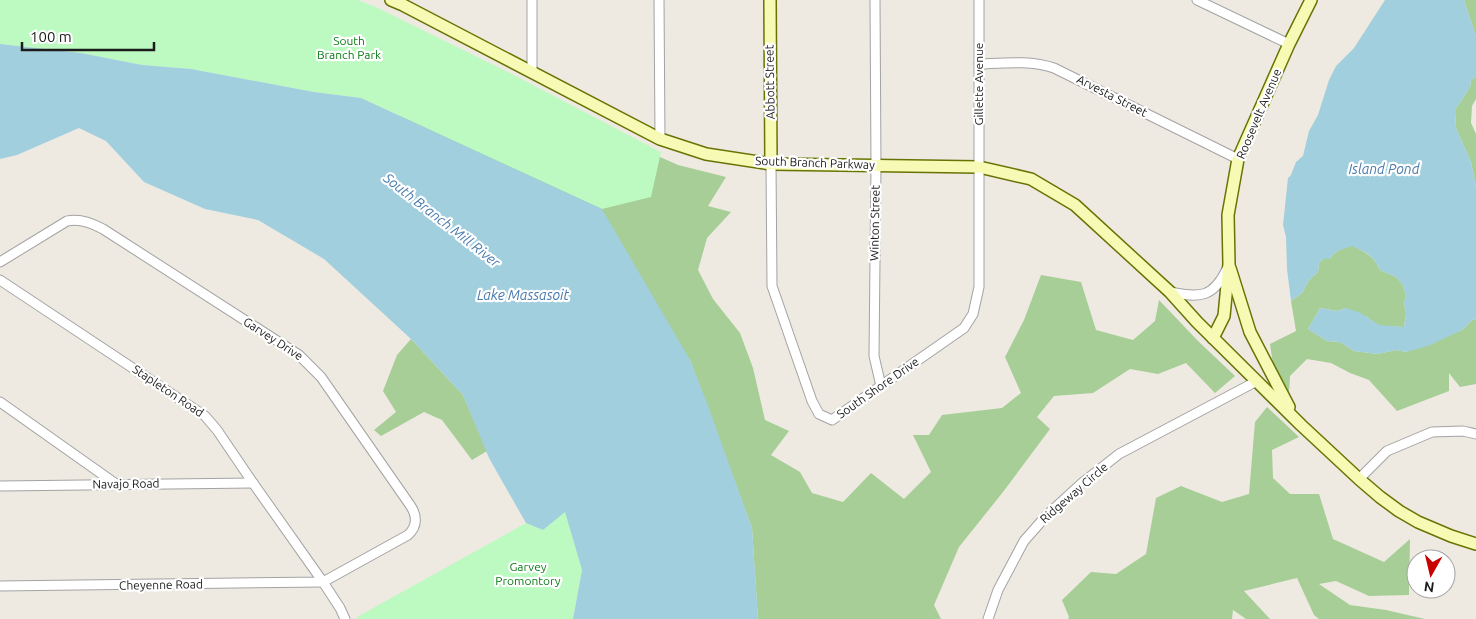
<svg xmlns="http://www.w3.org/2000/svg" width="1476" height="619" font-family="Ubuntu,sans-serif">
	<rect width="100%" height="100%" fill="#eeeae2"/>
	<g fill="#a6ce96">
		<polygon points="1464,0 1476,0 1476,37"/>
		<polygon points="1476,77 1476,99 1472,106 1471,123 1476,134 1476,188 1471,162 1456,128 1455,110 1470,87 1471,80"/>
		<polygon points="403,87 624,141 678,165 726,177 708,206 731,212 707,238 698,270 713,299 740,333 753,368 765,420 789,431 771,455 800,472 812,493 843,502 871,473 904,499 931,472 913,435 929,435 942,415 1002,408 1021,393 1005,357 1024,320 1041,275 1081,282 1096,330 1133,340 1155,321 1159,300 1198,341 1235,376 1215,393 1186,363 1158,374 1130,369 1093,393 1054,396 1037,417 1050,429 1003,492 959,547 934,605 941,619 758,619 752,528 690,360 398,115"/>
		<path d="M 1352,245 C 1366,254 1373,254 1380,270 L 1396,277 L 1403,285 L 1406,296 L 1404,303 L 1406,313 L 1404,327 L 1379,326 L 1367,317 L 1345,308 L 1338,311 L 1320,308 L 1308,329 L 1327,341 L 1340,342 L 1354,351 L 1377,354 L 1397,350 L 1406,352 L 1462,330 L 1472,320 L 1476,319 L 1476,384 L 1460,387 L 1449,373 L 1449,391 L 1397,411 L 1369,380 L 1350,373 L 1331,363 L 1307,359 L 1290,376 L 1289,393 L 1273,364 L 1270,344 L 1296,331 L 1291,301 L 1302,293 L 1309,280 L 1318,272 L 1319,263 L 1323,259 L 1329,259 L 1337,251 Z"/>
		<polygon points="411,339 463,395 487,451 472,460 442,420 424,412 381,436 374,430 396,412 383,391 397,355"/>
		<polygon points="1267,407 1299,437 1272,450 1273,478 1290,494 1319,494 1333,539 1384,562 1410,539 1409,595 1369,596 1336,581 1319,584 1350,605 1386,610 1425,619 1319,619 1314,615 1297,578 1244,591 1270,619 1246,619 1233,610 1232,619 1068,619 1069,617 1062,600 1091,572 1116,574 1146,554 1156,498 1181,486 1222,502 1249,494 1255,422"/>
	</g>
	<g fill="#bdfac2">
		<polygon points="0,0 358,0 378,8 512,74 661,152 651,197 602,209 361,98 314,92 191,69 142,65 81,53 0,44"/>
		<polygon points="565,511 582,570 573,619 357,619 357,617 526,523 543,530"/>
	</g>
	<g fill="#a1cfdd">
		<path d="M 1385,0 L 1464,0 L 1476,37 L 1476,77 L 1471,80 L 1470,87 L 1455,110 L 1456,128 L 1471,162 L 1476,188 L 1476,319 L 1472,320 L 1462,330 L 1428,346 L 1406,352 L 1397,350 L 1377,354 L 1354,351 L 1340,342 L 1327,341 L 1308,329 L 1320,308 L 1338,311 L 1345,308 L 1359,312 L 1379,325 L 1404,327 L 1406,313 L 1404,303 L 1406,296 L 1403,285 L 1396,277 L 1380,270 C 1373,254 1366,253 1352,246 L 1337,251 L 1329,259 L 1323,259 L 1319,263 L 1318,272 L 1309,280 L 1302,293 L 1291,301 L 1287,269 L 1286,237 L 1283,225 L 1288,178 L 1291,175 L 1296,162 L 1303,156 L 1309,131 L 1318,115 L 1329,80 L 1336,66 L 1354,48 Z"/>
		<polygon points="0,44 81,53 142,65 191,69 314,92 361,98 602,209 690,360 707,403 752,528 758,619 573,619 582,570 565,512 543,530 526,523 489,458 463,395 411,339 324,259 258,220 205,209 144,182 106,141 79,128 17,155 0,159"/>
	</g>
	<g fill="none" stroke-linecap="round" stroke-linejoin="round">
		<g stroke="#a3a3a3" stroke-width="11">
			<g id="street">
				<polyline points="659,0 660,139"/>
				<polyline points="875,0 876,166 874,356 881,386"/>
				<polyline points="1197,0 1289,44"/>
				<path d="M 979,64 C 1004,63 1030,60 1054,68 L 1238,159"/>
				<polyline points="532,72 532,0"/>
				<polyline points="771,164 772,286 812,401 819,414 832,420 964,328 973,314 979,287 979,0"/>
				<path d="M 0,262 L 67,221 C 80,218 92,223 103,229 L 299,355 L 321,377 L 410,505 C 417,515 418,526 408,535 L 323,582 L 0,586"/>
				<polyline points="0,280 205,416 217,430 253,483 323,582 340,608 345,619"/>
				<path d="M 1170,292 C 1200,298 1213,298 1227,269"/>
				<polyline points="0,402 116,484"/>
				<polyline points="1359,479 1387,451 1432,432 1463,431 1476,434"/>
				<polyline points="0,486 253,483"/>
				<polyline points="988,619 998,590 1024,541 1046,516 1082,483 1119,454 1257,381"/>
			</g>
		</g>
		<g stroke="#677403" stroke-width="14">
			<g id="secondary">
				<polyline points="391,0 403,5 660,139 706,154 771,164 979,167 1031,179 1075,205 1170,292 1197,322 1301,425 1359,479 1380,497 1399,511 1418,522 1451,536 1476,544"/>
				<polyline points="770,0 771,164"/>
				<polyline points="1230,268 1250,332 1289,407"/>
				<polyline points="1213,338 1224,316 1229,264 1228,215 1238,159 1289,44 1311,0"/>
			</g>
		</g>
		<use href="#street" stroke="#fff" stroke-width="9"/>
		<use href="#secondary" stroke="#f6fab4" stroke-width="11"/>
	</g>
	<g text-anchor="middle" stroke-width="4.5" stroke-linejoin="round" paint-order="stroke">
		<g font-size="12" fill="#0a7b14" stroke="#fff">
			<text x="349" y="45">South<tspan x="349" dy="14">Branch Park</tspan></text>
			<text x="528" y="571">Garvey<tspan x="528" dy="14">Promontory</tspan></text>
		</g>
		<g font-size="12" fill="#1c1c1c" stroke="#fff">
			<text transform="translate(770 82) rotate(-91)" y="4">Abbott Street</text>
			<text transform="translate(979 84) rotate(-90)" y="4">Gillette Avenue</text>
			<text transform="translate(1112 96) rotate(27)" y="4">Arvesta Street</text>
			<text transform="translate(1259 114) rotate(-67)" y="4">Roosevelt Avenue</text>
			<text transform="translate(815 163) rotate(2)" y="4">South Branch Parkway</text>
			<text transform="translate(875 223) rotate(-89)" y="4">Winton Street</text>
			<text transform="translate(273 339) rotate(33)" y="4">Garvey Drive</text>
			<text transform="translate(878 388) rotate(-35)" y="4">South Shore Drive</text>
			<text transform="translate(168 391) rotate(34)" y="4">Stapleton Road</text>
			<text transform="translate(126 484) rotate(-1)" y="4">Navajo Road</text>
			<text transform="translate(1074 493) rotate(-41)" y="4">Ridgeway Circle</text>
			<text transform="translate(161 585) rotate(-1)" y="4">Cheyenne Road</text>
		</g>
		<g font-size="14" font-style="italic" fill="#487aad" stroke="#fff">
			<text x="1384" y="174">Island Pond</text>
			<text transform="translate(442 220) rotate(38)" y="5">South Branch Mill River</text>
			<text x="523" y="300">Lake Massasoit</text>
		</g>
	</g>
	<g transform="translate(1431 574) rotate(188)"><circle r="24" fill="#ffffff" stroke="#a4a4a4"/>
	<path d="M0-4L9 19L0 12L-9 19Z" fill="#c90200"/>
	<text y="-8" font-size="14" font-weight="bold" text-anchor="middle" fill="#1c1c1c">N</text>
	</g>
	<path d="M22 42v8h132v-8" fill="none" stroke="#1c1c1c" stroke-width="2.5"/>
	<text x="30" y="42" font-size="15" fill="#1c1c1c" stroke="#ffffff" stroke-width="4" paint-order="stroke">100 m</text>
</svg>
